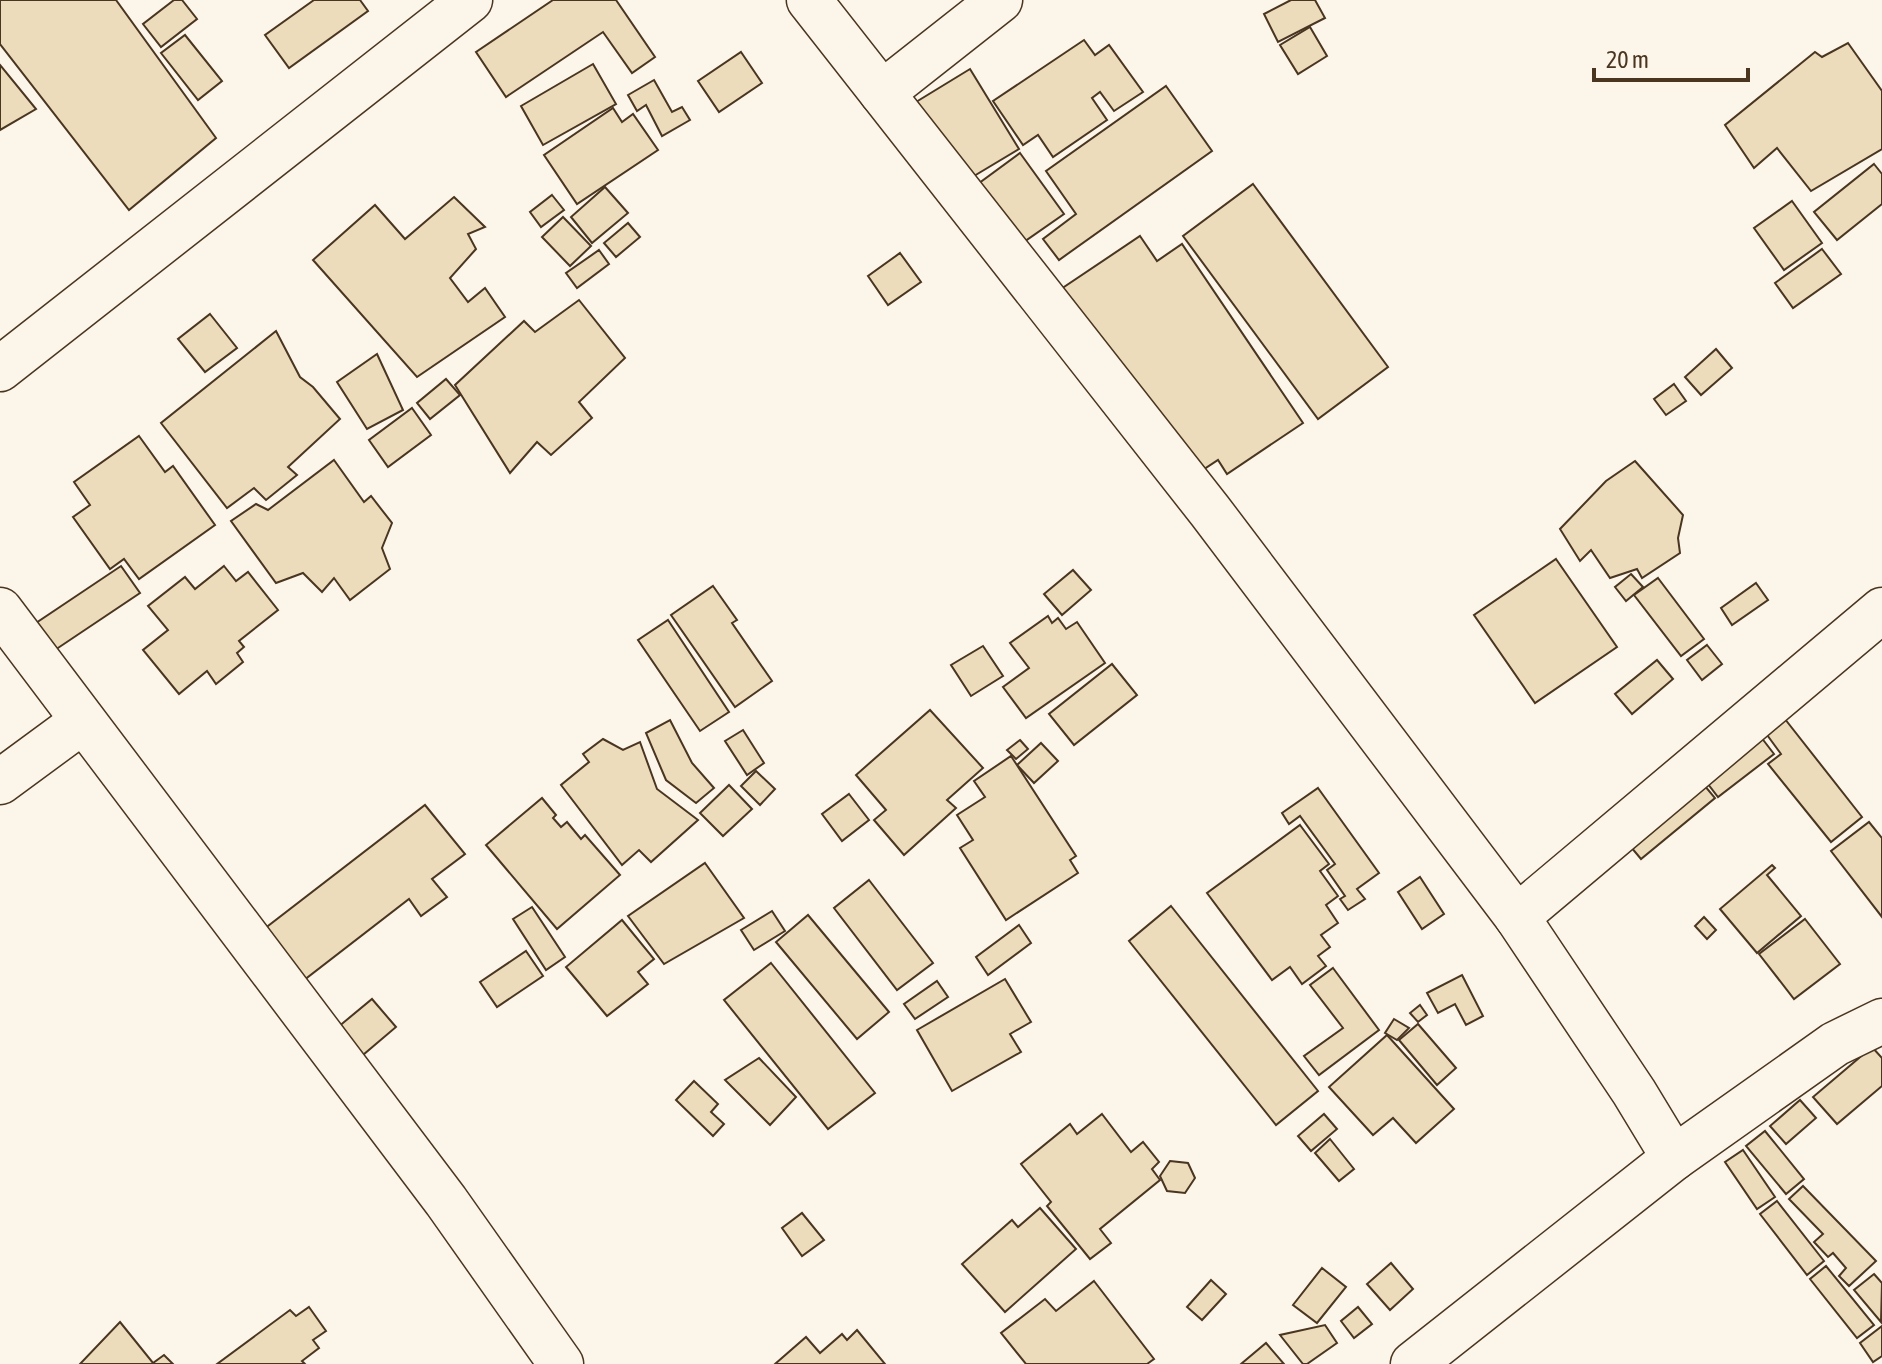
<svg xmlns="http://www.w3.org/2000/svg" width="1882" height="1364" font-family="'Asap Condensed',sans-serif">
	<rect width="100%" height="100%" fill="#fbf6e9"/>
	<g fill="#ecdcbc" stroke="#4a3520" stroke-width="2">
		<polygon points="0,0 116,0 216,138 129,210 0,44"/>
		<polygon points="174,0 182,0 197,19 161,47 143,24"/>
		<polygon points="314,0 360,0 368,11 289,68 265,35"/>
		<polygon points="553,0 616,0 655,57 632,73 603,32 506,97 476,52"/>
		<polygon points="1291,0 1315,0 1325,18 1278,42 1264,14"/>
		<polygon points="1310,27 1327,56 1298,74 1280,45"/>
		<polygon points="185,35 222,81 198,100 161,53"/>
		<polygon points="1084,40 1095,55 1109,45 1143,92 1114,111 1100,92 1092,98 1107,120 1053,157 1038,135 1023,145 993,101"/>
		<polygon points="1848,43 1882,91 1882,149 1811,191 1777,148 1754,168 1725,125 1815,52 1822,57"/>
		<polygon points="741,52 762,83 719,112 698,81"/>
		<polygon points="593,64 616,104 543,145 521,106"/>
		<polygon points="0,65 36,109 0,130"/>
		<polygon points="970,69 1019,149 964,182 916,102"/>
		<polygon points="654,80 672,112 682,107 690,120 662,136 646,105 637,111 628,95"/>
		<polygon points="1166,86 1212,151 1059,260 1043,239 1076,214 1046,171"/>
		<polygon points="613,108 622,122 633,114 658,150 577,204 544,155"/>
		<polygon points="1020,153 1064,214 1011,251 967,192"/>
		<polygon points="1874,164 1882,174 1882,204 1837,240 1814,212"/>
		<polygon points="1253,184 1388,367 1318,419 1183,236"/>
		<polygon points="605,187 628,213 592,243 571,217"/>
		<polygon points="552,195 564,210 541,227 530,212"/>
		<polygon points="454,197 485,227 468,234 476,249 450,278 468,302 485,288 505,317 417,377 313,260 375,205 405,239"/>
		<polygon points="1792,201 1822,243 1784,270 1754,228"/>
		<polygon points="563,217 591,246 570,266 542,237"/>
		<polygon points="628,223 640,237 616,257 604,243"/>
		<polygon points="1140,236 1157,261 1182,244 1303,423 1227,474 1218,460 1189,479 1061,289"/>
		<polygon points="1822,249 1841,274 1793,308 1775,283"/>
		<polygon points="599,250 609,264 577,288 566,273"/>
		<polygon points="900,253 921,282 888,305 868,276"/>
		<polygon points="579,300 625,358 579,402 592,418 551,455 537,442 510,473 455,385 524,321 535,332"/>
		<polygon points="210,314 237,348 205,372 178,339"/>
		<polygon points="276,331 300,377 313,387 340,419 288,467 297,475 266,500 254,488 227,508 161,423"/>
		<polygon points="1716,349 1732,368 1701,395 1685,377"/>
		<polygon points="377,354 403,410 367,429 337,382"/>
		<polygon points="446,379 460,395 430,419 417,403"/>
		<polygon points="1674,384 1686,401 1666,415 1654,399"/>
		<polygon points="412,408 431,435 388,467 369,440"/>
		<polygon points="139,436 165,472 173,466 215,525 139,579 124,559 110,569 73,517 90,505 74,482"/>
		<polygon points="334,460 364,502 371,496 392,523 382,548 390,569 350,600 334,578 322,592 303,573 276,583 231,521 256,504 268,510"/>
		<polygon points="1635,461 1683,515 1678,538 1680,553 1642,578 1637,569 1610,578 1591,550 1580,561 1560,529 1606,481"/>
		<polygon points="1556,559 1617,647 1535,703 1474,615"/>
		<polygon points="121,566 140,593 46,656 27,629"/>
		<polygon points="224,566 236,581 248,572 278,610 239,641 244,647 237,653 243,662 216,684 207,671 179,694 143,650 168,630 148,606 185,577 195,589"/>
		<polygon points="1073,570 1091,590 1062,615 1044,594"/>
		<polygon points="1631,574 1643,587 1626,601 1615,587"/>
		<polygon points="1658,578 1704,639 1681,656 1634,595"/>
		<polygon points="1756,583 1768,600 1732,625 1721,608"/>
		<polygon points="713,586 737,620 732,623 772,681 735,707 671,615"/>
		<polygon points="1048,616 1052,623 1058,618 1066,629 1077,622 1105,663 1026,718 1003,687 1029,668 1010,643"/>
		<polygon points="668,620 729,712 700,731 638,640"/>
		<polygon points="1707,645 1722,664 1702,680 1687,660"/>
		<polygon points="983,646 1003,676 971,696 951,665"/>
		<polygon points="1657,660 1673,679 1632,714 1615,694"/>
		<polygon points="1112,664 1137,695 1074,745 1049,714"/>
		<polygon points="930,710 983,768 947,800 956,808 904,855 874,820 886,810 856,775"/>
		<polygon points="1781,714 1862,817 1831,842 1768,764 1781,754 1762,728"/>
		<polygon points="670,720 692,763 714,788 696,803 666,780 646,733"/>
		<polygon points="1754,728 1774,754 1718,797 1698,771"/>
		<polygon points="743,730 764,763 747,775 725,741"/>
		<polygon points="603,739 623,750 640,742 657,789 698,820 651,862 639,850 622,865 561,785 589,762 583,754"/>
		<polygon points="1020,740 1028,749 1016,759 1007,750"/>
		<polygon points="1041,743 1058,761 1034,783 1017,765"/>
		<polygon points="1011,756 1076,856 1070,860 1078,873 1006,920 960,848 973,840 957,815 985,797 974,781"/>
		<polygon points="756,771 775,789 760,805 741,786"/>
		<polygon points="1694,773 1715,798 1641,859 1620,834"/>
		<polygon points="729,785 752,809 723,836 700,813"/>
		<polygon points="1318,788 1379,873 1357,889 1365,899 1348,910 1340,899 1345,896 1327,870 1335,864 1300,816 1289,824 1282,813"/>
		<polygon points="849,794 869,820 842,841 822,814"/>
		<polygon points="542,798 556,815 553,818 561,827 567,822 581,839 585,835 620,875 557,929 486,845"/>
		<polygon points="425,805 465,854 432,879 447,897 421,916 409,899 295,987 255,936"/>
		<polygon points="1869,822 1882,838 1882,917 1831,851"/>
		<polygon points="1300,825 1329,864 1320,871 1338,896 1326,905 1338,923 1321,935 1330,947 1318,956 1326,966 1302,984 1290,967 1272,980 1207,893"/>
		<polygon points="705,863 744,918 664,964 628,916"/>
		<polygon points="1772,865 1775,868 1767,875 1801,916 1757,953 1720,909"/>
		<polygon points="1420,877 1444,914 1422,929 1398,892"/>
		<polygon points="869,880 933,963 897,990 834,908"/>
		<polygon points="1171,906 1318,1091 1276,1125 1129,941"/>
		<polygon points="532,907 565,957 546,970 513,919"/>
		<polygon points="772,911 785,931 754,950 741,930"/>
		<polygon points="808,915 889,1012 857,1039 776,942"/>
		<polygon points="1704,917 1716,930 1707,939 1695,926"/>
		<polygon points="1805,919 1840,964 1794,999 1759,954"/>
		<polygon points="622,920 654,959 638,972 648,984 607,1016 566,967"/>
		<polygon points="1019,925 1031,943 988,975 976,957"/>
		<polygon points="526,951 543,976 497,1007 480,982"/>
		<polygon points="771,963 875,1093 828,1129 724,1000"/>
		<polygon points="1333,968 1379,1030 1319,1075 1304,1056 1343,1028 1310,985"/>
		<polygon points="1462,975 1483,1016 1466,1025 1455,1004 1438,1013 1427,993"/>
		<polygon points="1005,979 1031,1022 1010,1034 1021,1052 952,1091 917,1030"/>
		<polygon points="937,981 948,997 915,1019 904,1004"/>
		<polygon points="372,999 396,1027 357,1060 332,1032"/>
		<polygon points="1420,1005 1427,1015 1418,1022 1410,1013"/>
		<polygon points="1394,1019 1409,1028 1397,1040 1385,1033"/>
		<polygon points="1418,1024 1456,1068 1437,1085 1399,1040"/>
		<polygon points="1387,1035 1454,1109 1416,1143 1393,1118 1373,1135 1329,1087"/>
		<polygon points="1872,1047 1882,1058 1882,1086 1837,1124 1813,1097"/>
		<polygon points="759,1058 796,1097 770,1125 725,1080"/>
		<polygon points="694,1081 718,1104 711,1112 724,1124 713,1136 676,1100"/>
		<polygon points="1800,1100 1816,1118 1786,1144 1770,1126"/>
		<polygon points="1102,1114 1131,1152 1143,1142 1159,1162 1152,1169 1160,1180 1100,1229 1111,1243 1090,1259 1047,1206 1051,1202 1021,1164 1070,1124 1077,1134"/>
		<polygon points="1324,1114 1337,1129 1311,1151 1298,1136"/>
		<polygon points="1765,1131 1804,1179 1786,1194 1746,1146"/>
		<polygon points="1330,1139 1354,1169 1339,1181 1315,1153"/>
		<polygon points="1743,1150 1775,1197 1757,1209 1725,1162"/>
		<polygon points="1170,1161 1188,1163 1195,1178 1185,1193 1167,1191 1160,1176"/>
		<polygon points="1803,1186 1876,1261 1849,1286 1839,1276 1846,1268 1833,1253 1828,1257 1814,1242 1823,1234 1789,1199"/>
		<polygon points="1777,1201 1824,1261 1807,1275 1760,1214"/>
		<polygon points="1040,1208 1076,1249 1005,1312 962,1264 1012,1220 1018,1227"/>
		<polygon points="802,1213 824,1240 802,1256 782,1228"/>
		<polygon points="1391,1263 1413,1289 1390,1310 1367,1284"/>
		<polygon points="1826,1266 1874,1325 1857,1338 1810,1279"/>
		<polygon points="1322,1268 1346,1287 1317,1323 1293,1305"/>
		<polygon points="1874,1274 1882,1283 1881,1322 1854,1290"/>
		<polygon points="1211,1280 1226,1294 1202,1320 1187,1307"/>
		<polygon points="1094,1281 1154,1359 1147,1364 1026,1364 1001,1333 1045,1299 1056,1311"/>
		<polygon points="309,1307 326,1331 313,1340 319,1348 302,1361 305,1364 217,1364 290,1310 296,1316"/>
		<polygon points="1358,1307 1372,1324 1354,1338 1341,1321"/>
		<polygon points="120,1322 153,1363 164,1355 173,1364 80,1364"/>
		<polygon points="1325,1325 1337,1343 1307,1364 1303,1364 1280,1335"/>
		<polygon points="1882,1326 1882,1356 1873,1362 1860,1343"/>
		<polygon points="857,1330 885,1364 775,1364 806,1337 820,1353 842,1334 847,1340"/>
		<polygon points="1266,1343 1284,1364 1241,1364"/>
	</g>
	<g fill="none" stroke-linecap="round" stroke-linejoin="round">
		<g stroke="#4a3520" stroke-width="47">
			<g id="minor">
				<polyline points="809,0 1210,511 1517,917 1634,1092 1674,1158 1413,1364"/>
				<polyline points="882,93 1000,0"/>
				<polyline points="0,369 470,0"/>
				<polyline points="0,610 446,1201 561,1364"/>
				<polyline points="0,782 83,721"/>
				<polyline points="1517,917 1882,610"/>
				<polyline points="1674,1158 1835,1044 1882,1021"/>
			</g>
		</g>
		<use href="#minor" stroke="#fbf6e9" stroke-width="44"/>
	</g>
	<path d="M1594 68v12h154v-12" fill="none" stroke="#4a3520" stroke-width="4"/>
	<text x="1606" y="68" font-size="24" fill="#4a3520" stroke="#fbf6e9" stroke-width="6" paint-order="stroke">20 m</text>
</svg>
